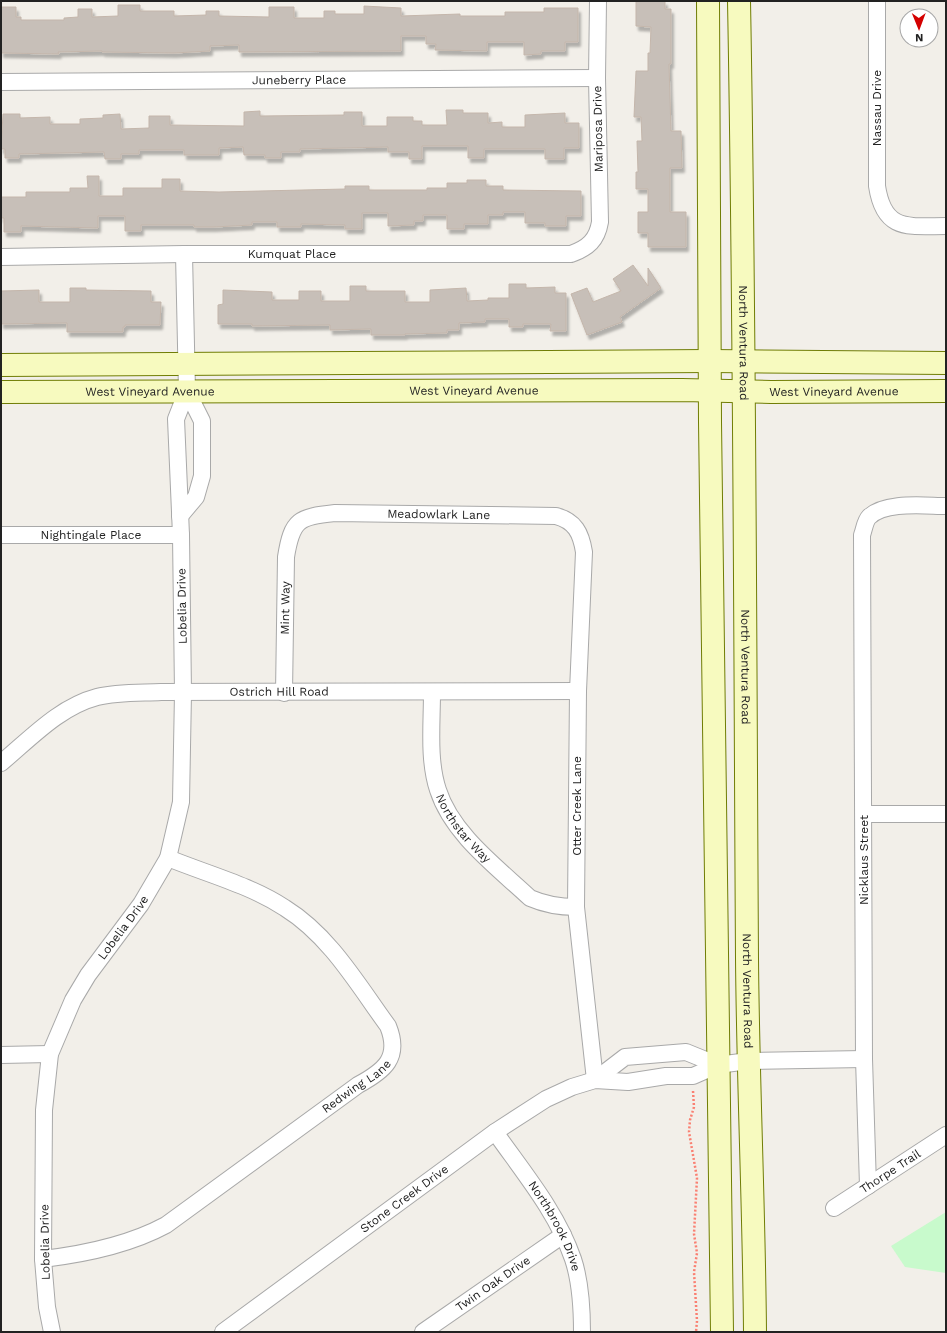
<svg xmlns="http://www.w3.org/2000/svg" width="947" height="1333" font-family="'Work Sans',sans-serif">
	<defs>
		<filter id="shadow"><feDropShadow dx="2.5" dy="4.5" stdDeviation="1" flood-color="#0004"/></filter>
	</defs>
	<rect width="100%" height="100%" fill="#f2efe9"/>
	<polygon fill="#c8facc" points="946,1212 946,1273 905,1267 891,1246"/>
	<g fill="#c7bfb8" stroke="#c4b6ab" filter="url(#shadow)">
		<polygon points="636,1 665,1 665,9 671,9 671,64 669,64 671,131 681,131 682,168 670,168 670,212 686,212 686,247 648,247 648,233 638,233 638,212 648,212 648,189 636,189 636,172 638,172 637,141 642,141 641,117 634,117 636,71 648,71 648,53 650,53 651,27 636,26"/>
		<polygon points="118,5 140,5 140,11 174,11 174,16 206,15 206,11 219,11 219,16 269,17 269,7 294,7 294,18 324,18 324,11 335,11 335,14 364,14 364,6 401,8 401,16 460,14 460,16 505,16 505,12 544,12 544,8 578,8 578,42 565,42 565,51 541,51 541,54 524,55 524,42 487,42 487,51 435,50 436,44 426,44 426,36 401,36 401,51 239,52 239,45 210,46 210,51 174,53 102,52 102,51 58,52 59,54 1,53 1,7 16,7 16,17 21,17 21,20 64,20 64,18 78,17 78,9 92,9 92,17 118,16"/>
		<polygon points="446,110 463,110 463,113 488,113 488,123 502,122 502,127 525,127 525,115 565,113 565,123 579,123 579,148 564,148 564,159 545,159 545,149 484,149 484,158 468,158 468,146 422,146 422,159 409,159 409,152 388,152 388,147 300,149 300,152 281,152 281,158 265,158 265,155 244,155 243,147 219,148 219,155 184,155 184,150 139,150 139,154 121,154 121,159 105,159 104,152 19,154 19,158 5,158 5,149 1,149 3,114 20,114 20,118 50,117 50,124 80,124 80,119 103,118 103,115 120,114 121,129 149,128 149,116 170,116 170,125 244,126 244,112 260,111 260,116 344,115 344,112 362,112 362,126 387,126 387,117 413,117 413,121 422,121 422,125 447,125"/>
		<polygon points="87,176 99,176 99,196 123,196 123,188 162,188 162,179 180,179 180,191 219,192 345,189 345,186 369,186 369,190 427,190 427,188 447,188 447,183 467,183 467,180 486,180 486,186 503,186 503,190 581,191 581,216 566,216 566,226 545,226 545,223 525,223 525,212 503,212 503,215 488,215 488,224 464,224 464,229 447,229 447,215 423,215 423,221 414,221 414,225 388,226 388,213 362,213 362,229 345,229 345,225 301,224 301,227 277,227 277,222 252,222 252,225 214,227 194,227 194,225 141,225 141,231 125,231 125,216 98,216 98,228 21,226 21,232 4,232 4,218 1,218 1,197 26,197 26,192 70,192 70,188 88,188"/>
		<polygon points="633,265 648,286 648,268 661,288 620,317 622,322 587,335 571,294 587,288 593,302 621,291 613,279"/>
		<polygon points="509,284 526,284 526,288 555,287 555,293 566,293 566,331 550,331 551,324 523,324 523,327 509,327 509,319 485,319 485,322 459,323 459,330 447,330 447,333 405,334 405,335 371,335 371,329 330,330 330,325 252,326 252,324 218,324 218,305 223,304 223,290 272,292 272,300 299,300 299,291 321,291 321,301 350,301 350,286 366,286 366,291 405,291 405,302 430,302 430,290 466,288 467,301 488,300 488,298 509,298"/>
		<polygon points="70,288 86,288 86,290 151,291 151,302 161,302 160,325 125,325 125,327 123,327 123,332 67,332 67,323 1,324 1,291 39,290 39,302 70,302"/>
	</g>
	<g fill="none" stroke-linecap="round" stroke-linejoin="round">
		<g stroke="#a9a9a9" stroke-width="18">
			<g id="minor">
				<path d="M 877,1 L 877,186 C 884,232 908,226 946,226"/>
				<path id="s1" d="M 1,82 L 597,78"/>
				<path id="s2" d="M 1,257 L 184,254 L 571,254 C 588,248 597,240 600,222 L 597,78 L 598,1"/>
				<polyline points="180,516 196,497 202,476 202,421 187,391"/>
				<path id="s3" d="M 1,535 L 181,535"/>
				<path id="s4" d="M 432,692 C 432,724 428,760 438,790 C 452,834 497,867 530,898 C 546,905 559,907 576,907"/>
				<path id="s5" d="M 284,693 L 286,557 C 292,519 299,517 335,513 L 556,516 C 575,521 581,533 584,552 L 578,691 L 576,907 L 595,1080"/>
				<path id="s6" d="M 1,763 C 30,739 59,707 97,697 C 117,692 140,693 161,692 L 578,691"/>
				<polyline points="864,814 946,814"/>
				<polyline points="1,1055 50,1054"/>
				<polyline points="595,1080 625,1057 686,1052 718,1065"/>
				<path id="s7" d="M 495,1132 C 523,1172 557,1212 573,1259 C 581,1283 582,1308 582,1332"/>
				<path d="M 868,1186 L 864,1059 L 862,535 C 864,530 865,521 869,517 C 885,501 925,506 946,506"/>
				<path id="s8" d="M 834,1208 L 946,1135"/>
				<path id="s9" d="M 43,1259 C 85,1254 129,1245 166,1225 L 358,1085 C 384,1071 401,1058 388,1026 C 358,985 330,936 285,908 C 250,885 207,874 168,858"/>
				<path id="s10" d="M 52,1332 L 47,1307 L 43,1259 L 44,1110 L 50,1054 L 73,1000 L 88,975 L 141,904 L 168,858 L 181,802 L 183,693 L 181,535 L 176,419 L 187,391 L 184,254"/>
				<path id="s11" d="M 223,1332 L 495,1132 L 546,1099 L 572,1087 L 595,1080 L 628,1082 L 666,1076 L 693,1076 L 718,1065 L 748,1061 L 864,1059"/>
				<path id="s12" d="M 423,1332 L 563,1235"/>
			</g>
		</g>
		<g stroke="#707d05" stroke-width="24">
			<g id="secondary">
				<polyline points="708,1 710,422 722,1332"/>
				<path id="s13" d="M 739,1 C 745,320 745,639 747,958 C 748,1082 754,1207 755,1332"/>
				<polyline points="1,365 710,361 946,363"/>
				<path id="s14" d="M 1,392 L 682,390 L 771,392 L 946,391"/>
			</g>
		</g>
		<polyline stroke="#fa8072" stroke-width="2.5" stroke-dasharray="2 2" stroke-linecap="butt" points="693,1091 694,1107 690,1120 689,1132 697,1178 694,1234 697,1253 694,1272 697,1321 696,1332"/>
		<use href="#minor" stroke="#fff" stroke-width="16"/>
		<use href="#secondary" stroke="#f7fabf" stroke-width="22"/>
	</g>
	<g text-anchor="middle" stroke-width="3" stroke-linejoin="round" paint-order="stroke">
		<g font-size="12" fill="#222" stroke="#fff">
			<text dy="4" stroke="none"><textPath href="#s1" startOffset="298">Juneberry Place</textPath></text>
			<text transform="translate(877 108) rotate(-90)" y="4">Nassau Drive</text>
			<text transform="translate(598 129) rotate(-91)" y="4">Mariposa Drive</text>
			<text dy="4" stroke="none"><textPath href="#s2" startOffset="291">Kumquat Place</textPath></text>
			<text dy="4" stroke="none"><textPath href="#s13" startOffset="342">North Ventura Road</textPath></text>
			<text dy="4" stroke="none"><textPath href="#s14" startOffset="149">West Vineyard Avenue</textPath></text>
			<text dy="4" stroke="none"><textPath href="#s14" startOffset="473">West Vineyard Avenue</textPath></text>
			<text dy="4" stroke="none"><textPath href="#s14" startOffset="833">West Vineyard Avenue</textPath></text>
			<text dy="4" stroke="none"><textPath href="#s5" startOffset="315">Meadowlark Lane</textPath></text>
			<text dy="4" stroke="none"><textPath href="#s3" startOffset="90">Nightingale Place</textPath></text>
			<text transform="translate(182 606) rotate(-91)" y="4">Lobelia Drive</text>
			<text dy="4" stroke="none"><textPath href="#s5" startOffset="85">Mint Way</textPath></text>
			<text dy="4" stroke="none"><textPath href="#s13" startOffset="666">North Ventura Road</textPath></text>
			<text dy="4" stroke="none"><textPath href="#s6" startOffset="300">Ostrich Hill Road</textPath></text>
			<text transform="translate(577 806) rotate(-90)" y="4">Otter Creek Lane</text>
			<text dy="4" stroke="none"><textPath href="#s4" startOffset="145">Northstar Way</textPath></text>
			<text transform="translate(864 860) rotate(-90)" y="4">Nicklaus Street</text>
			<text dy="4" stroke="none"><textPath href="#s10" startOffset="426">Lobelia Drive</textPath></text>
			<text dy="4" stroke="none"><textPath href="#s13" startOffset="990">North Ventura Road</textPath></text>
			<text dy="4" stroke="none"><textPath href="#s9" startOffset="364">Redwing Lane</textPath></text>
			<text dy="4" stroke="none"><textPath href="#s8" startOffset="67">Thorpe Trail</textPath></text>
			<text dy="4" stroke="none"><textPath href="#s11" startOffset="225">Stone Creek Drive</textPath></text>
			<text dy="4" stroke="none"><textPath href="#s7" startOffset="112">Northbrook Drive</textPath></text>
			<text transform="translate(45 1242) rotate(-91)" y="4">Lobelia Drive</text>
			<text dy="4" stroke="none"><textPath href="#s12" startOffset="85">Twin Oak Drive</textPath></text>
		</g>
	</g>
	<rect width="947" height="1333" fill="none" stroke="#222222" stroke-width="4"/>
	<g transform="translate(919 28) rotate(179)"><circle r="19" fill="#ffffff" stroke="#a7a7a7"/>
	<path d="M0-3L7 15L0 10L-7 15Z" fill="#d40000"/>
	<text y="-6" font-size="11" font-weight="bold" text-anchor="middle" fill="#222222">N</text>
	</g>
</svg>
